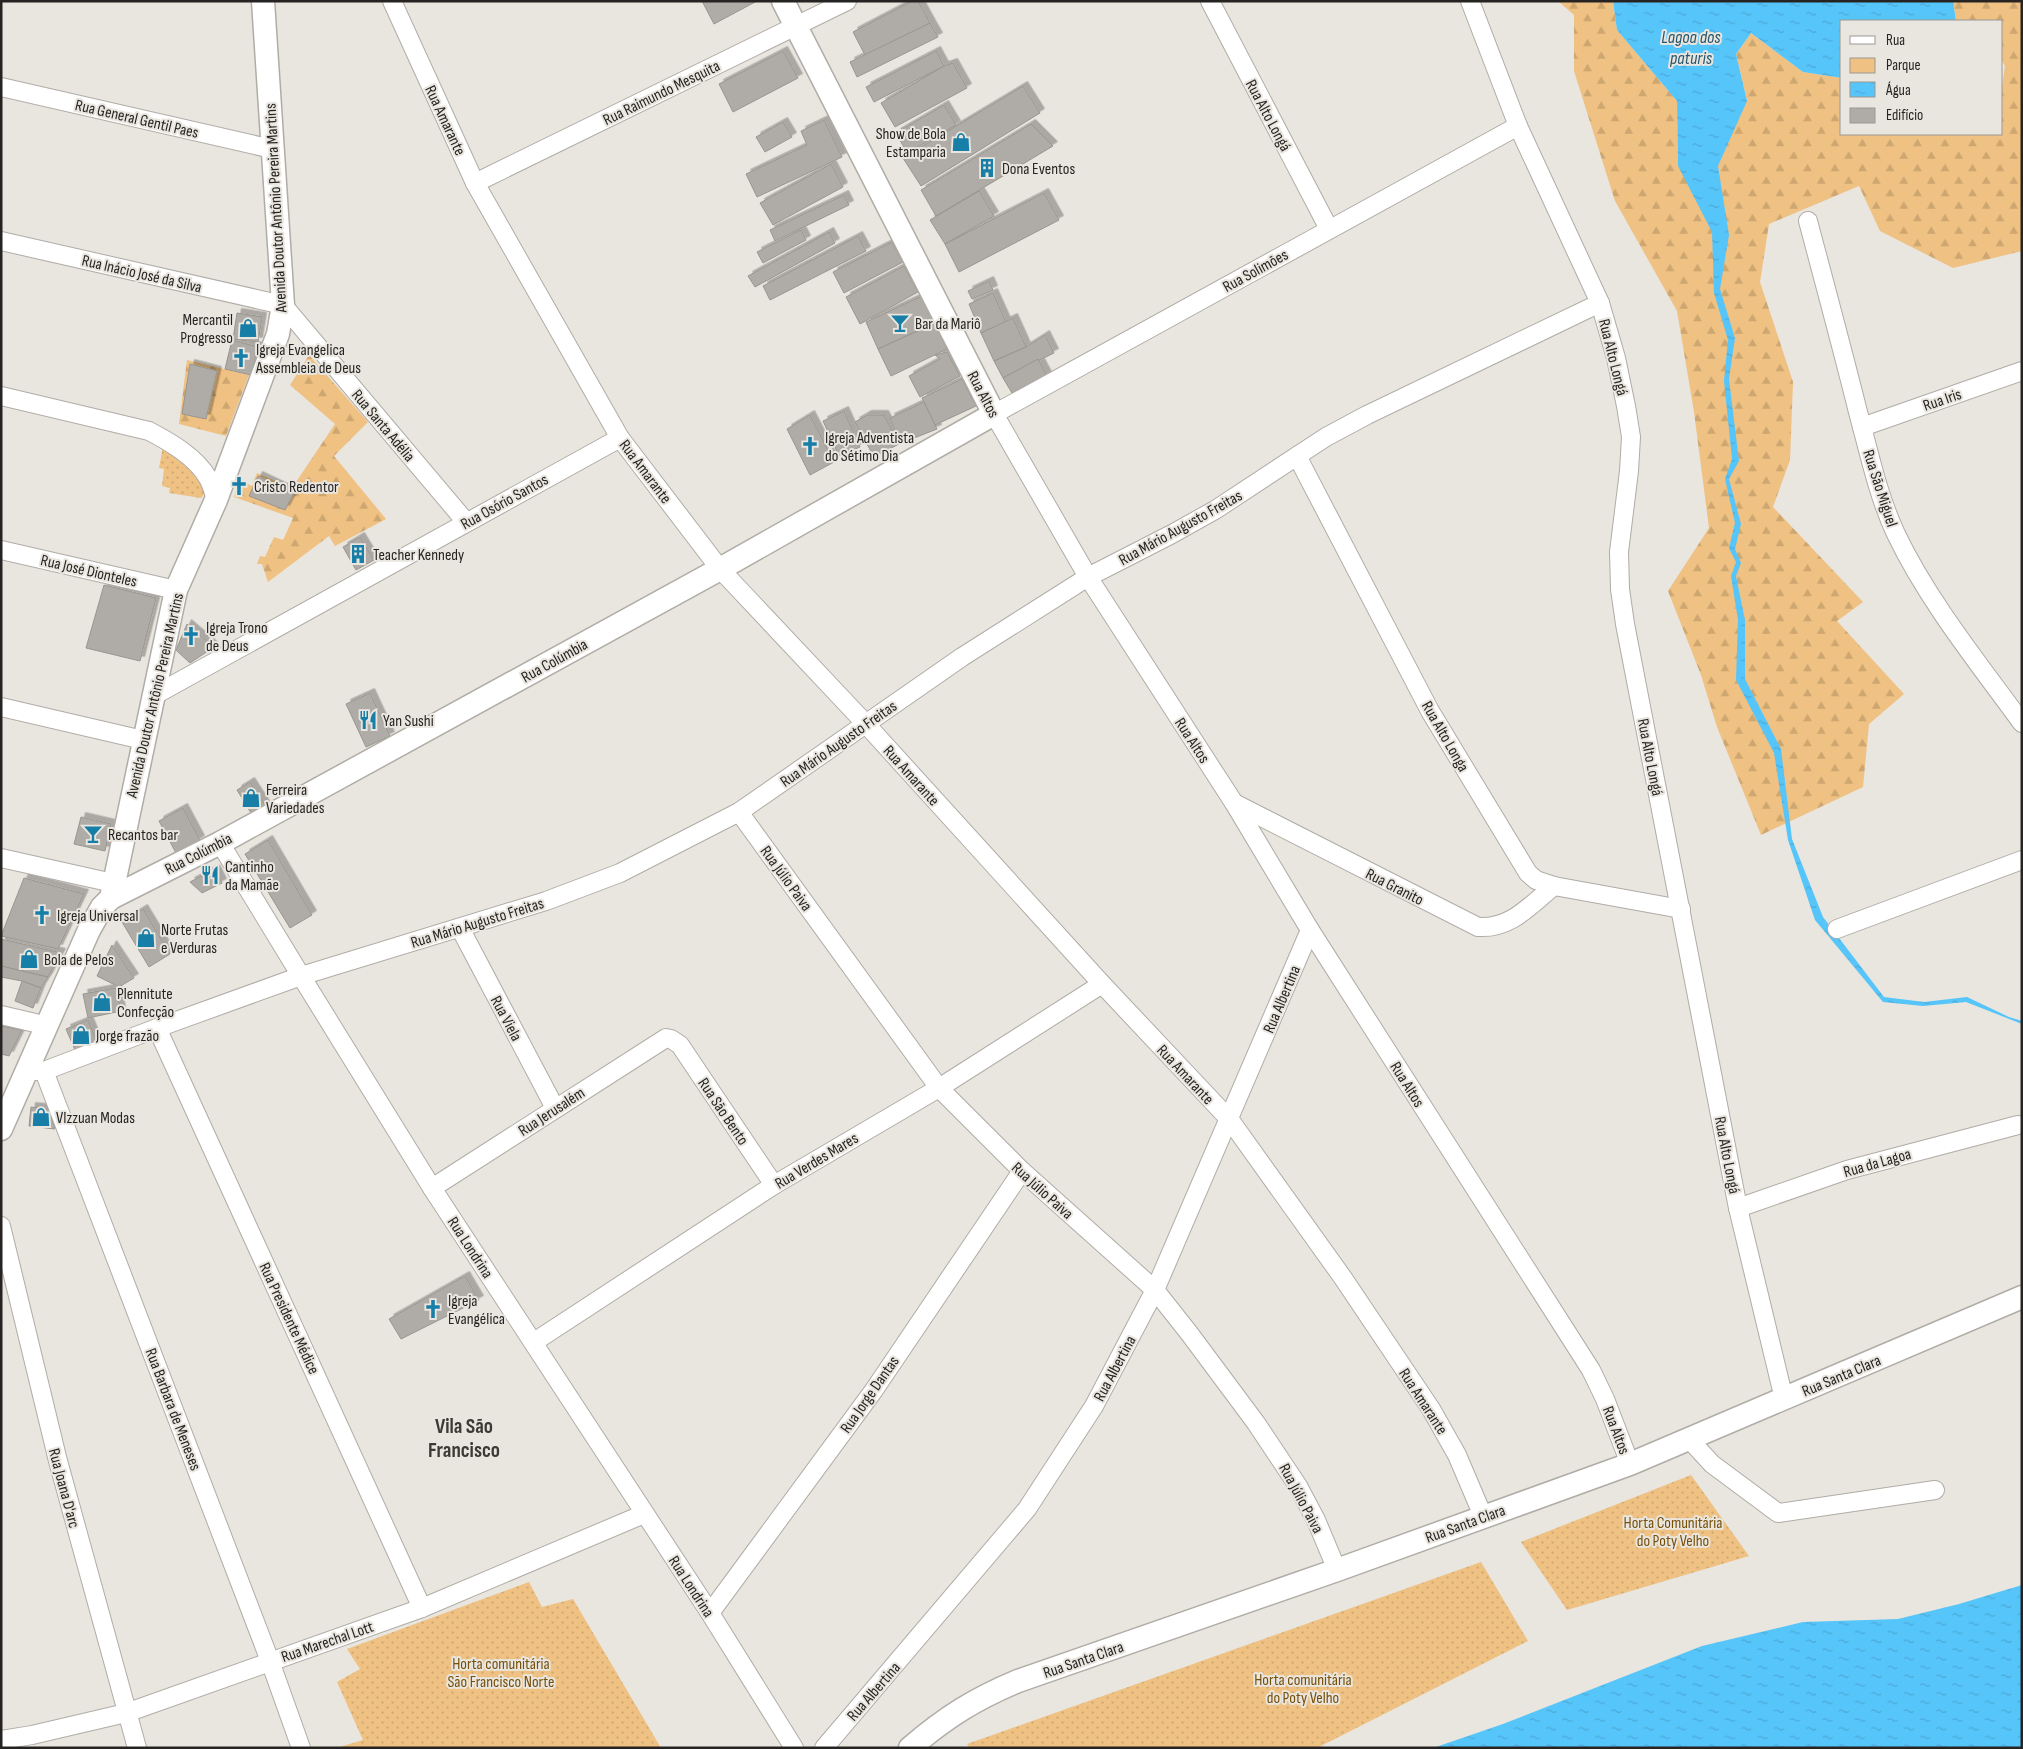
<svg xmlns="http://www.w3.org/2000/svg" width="2023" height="1749" font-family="'Sofia Sans Condensed',sans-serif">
	<defs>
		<pattern id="green-dots" width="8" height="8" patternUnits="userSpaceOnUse" patternTransform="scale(1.25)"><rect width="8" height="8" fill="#efc182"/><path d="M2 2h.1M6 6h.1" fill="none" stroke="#cda670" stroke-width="1.8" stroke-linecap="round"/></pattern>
		<pattern id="forest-firs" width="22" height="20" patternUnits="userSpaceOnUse" patternTransform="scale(1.25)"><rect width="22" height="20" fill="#efc182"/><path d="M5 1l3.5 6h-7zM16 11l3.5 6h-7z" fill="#cda670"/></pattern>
		<pattern id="water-ripples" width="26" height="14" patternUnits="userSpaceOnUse" patternTransform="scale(1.25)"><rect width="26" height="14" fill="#56c5fa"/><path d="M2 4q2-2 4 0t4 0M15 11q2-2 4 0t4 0" fill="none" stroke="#4ba9d6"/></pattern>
		<filter id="shadow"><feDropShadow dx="4.5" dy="-4.5" stdDeviation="0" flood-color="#0004"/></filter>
	</defs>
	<rect width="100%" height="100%" fill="#e9e5df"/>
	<g fill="url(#green-dots)">
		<polygon points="163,446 194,469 206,492 201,498 169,493 170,488 162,486 164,469 159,468"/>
		<polygon points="1691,1475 1749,1556 1567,1610 1521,1542"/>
		<polygon points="1481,1562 1528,1641 1317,1748 970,1748 967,1744"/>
		<polygon points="529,1582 542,1607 573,1599 661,1748 336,1748 363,1740 337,1682 360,1669 347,1649"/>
	</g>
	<g fill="url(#forest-firs)">
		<polygon points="1558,1 1613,1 1617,30 1677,101 1678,166 1747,101 1736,54 1751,33 1803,72 1842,78 1842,134 2002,134 2002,86 2005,66 2002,61 2002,21 1956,21 1953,1 2022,1 2022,251 1953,268 1880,231 1859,186 1769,224 1760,282 1793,382 1790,460 1773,507 1863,602 1837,621 1904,694 1869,724 1863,787 1761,835 1717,727 1701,675 1668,591 1709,528 1694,412 1677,311 1615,201 1574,71 1574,15"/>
		<polygon points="309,355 368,422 334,456 386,519 335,546 329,536 268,582 262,564 257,564 260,556 265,557 274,537 283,540 293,518 234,497 240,480 252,486 257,473 292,488 335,424 290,385"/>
		<polygon points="187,360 249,375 226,436 179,424"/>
	</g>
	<g fill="url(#water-ripples)">
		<polygon points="1613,1 1953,1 1956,21 1842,21 1842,78 1803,72 1751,33 1736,54 1747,101 1718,166 1729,235 1720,289 1735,338 1729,379 1739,461 1729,479 1741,524 1735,549 1741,563 1736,576 1745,620 1745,679 1781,749 1792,839 1823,917 1884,997 1924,1002 1967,997 2009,1017 2022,1021 2022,1024 1966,1002 1923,1006 1883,1002 1815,920 1788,840 1774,753 1736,680 1738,620 1731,576 1736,562 1729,548 1735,523 1725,479 1732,459 1724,381 1728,340 1714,293 1712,232 1678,166 1677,101 1617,30"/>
		<polygon points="2022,1585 2022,1748 1433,1748 1503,1724 1702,1646 1803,1622 1898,1619 1959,1604"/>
	</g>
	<g fill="#afaba6" stroke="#99958f" filter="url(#shadow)">
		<polygon points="702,1 757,1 714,24"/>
		<polygon points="912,1 918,1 930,23 866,57 853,32"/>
		<polygon points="930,23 938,37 857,77 850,62"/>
		<polygon points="783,51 798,78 733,112 719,84"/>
		<polygon points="936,51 944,66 874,102 866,87"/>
		<polygon points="953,63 967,88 895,127 881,103 944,66"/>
		<polygon points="1023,86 1040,113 921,186 903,158"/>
		<polygon points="944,105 956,125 907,153 896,133"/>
		<polygon points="824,120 842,157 757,197 746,174 807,145 801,131"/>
		<polygon points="783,122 792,137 765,152 756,137"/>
		<polygon points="1031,124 1053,146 936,216 921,190"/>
		<polygon points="831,164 843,187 773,225 760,203"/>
		<polygon points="979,191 994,216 945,244 930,220"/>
		<polygon points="1044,193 1059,220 959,272 945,244"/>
		<polygon points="844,195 849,205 775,241 770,230"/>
		<polygon points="801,230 806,240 763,263 757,252"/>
		<polygon points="829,232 835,243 755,287 748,276"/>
		<polygon points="858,236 866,251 770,300 763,286"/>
		<polygon points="892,242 903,262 844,293 833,272"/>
		<polygon points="904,266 918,292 860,324 846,297"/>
		<polygon points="989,281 993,290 972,299 968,291"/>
		<polygon points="993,293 1006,322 981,333 969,304"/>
		<polygon points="922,296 935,323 878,349 866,322"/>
		<polygon points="237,313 262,317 258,342 233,339"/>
		<polygon points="1013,318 1026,347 994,361 981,333"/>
		<polygon points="935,323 947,349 891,376 878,349"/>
		<polygon points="1045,335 1054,353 1003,378 994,361 1026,347"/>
		<polygon points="232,340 258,347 251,375 225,369"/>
		<polygon points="947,352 960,376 920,397 909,376 940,359 935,355"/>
		<polygon points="1038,359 1047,376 1012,393 1003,378"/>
		<polygon points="190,364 217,371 206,419 182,414"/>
		<polygon points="962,379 976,406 935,425 922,398"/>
		<polygon points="924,402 937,429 899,444 890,418"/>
		<polygon points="844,411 860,447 839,456 823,421"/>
		<polygon points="810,415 834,462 810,475 787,429"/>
		<polygon points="867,415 884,415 899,444 874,457 855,422"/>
		<polygon points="258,476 294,493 285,510 249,496"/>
		<polygon points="360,537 374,560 356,570 343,547"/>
		<polygon points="104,585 156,598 140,661 86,648"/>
		<polygon points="187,624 214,647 190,663 176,650"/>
		<polygon points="370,693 390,736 366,747 346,704"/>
		<polygon points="250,782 265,805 251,813 237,790"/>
		<polygon points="183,808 200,840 176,853 159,821"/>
		<polygon points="81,817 111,824 105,851 74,844"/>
		<polygon points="268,840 312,915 290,928 245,854"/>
		<polygon points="215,869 222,883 202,893 190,882"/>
		<polygon points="24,878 84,894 58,949 1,936"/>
		<polygon points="143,909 170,954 149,967 122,922"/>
		<polygon points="1,939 61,953 48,977 1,966"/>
		<polygon points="112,945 134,978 119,987 97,976"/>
		<polygon points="1,966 48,977 41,988 22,981 1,977"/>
		<polygon points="22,981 41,988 33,1008 15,1001"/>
		<polygon points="116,988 121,1011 88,1018 83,994"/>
		<polygon points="88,1020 97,1042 75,1050 66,1029"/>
		<polygon points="1,1026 22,1030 9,1056 1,1054"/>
		<polygon points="31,1107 49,1109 55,1129 29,1126"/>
		<polygon points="465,1276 479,1300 401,1339 389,1319"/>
	</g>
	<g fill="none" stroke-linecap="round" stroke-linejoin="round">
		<g stroke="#b0aca6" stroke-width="20">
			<g id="minor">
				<polyline points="392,1 475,183 620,438 720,569 865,723 1102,984 1230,1120 1343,1278 1431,1409 1457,1455 1483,1516"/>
				<polyline points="1210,1 1329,229"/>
				<polyline points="1470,1 1518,126 1600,303 1616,358 1626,406 1631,437 1629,471 1619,552 1620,589 1625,624 1738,1208 1784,1399"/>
				<polyline points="1,87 272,149"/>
				<polyline points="1518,126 994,414 1088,577 1234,803 1310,930 1591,1370 1605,1399 1630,1464"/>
				<polyline points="475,183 847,1"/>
				<path d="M 1808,221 C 1825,285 1842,348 1858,412 C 1869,452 1878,496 1896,534 C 1928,601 1979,664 2022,723"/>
				<polyline points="1,241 283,305 466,522"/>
				<path d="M 1,396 L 149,431 C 170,442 196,457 208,478 C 212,485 214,493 216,500"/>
				<polyline points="1862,427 2022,371"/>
				<polyline points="1297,456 1430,711 1528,873 1536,880 1554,886 1681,909"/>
				<polyline points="1,550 176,590"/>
				<polyline points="153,696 620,438"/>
				<polyline points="1,707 143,740"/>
				<path d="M 1234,803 L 1478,927 C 1511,929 1529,906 1554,886"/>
				<polyline points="739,812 939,1088 1022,1171 1155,1290 1189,1333 1256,1423 1298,1486 1316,1520 1337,1570"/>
				<polyline points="220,843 301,976 432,1188 710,1613 794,1748"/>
				<polyline points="1,858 113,883"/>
				<polyline points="460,928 555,1108"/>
				<polyline points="1837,929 2022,860"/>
				<polyline points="1,1015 48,1026"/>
				<polyline points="157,1028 422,1608"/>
				<polyline points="25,1071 44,1071 157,1028 301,976 546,901 620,873 739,812 962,657 1088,577 1172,534 1215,510 1326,437 1367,415 1600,303"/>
				<polyline points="44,1071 270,1661 301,1748"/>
				<polyline points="432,1188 666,1038 671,1039 680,1045 774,1185"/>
				<polyline points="1738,1208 1847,1170 2018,1125"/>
				<polyline points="1,1226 58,1461 137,1748"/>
				<polyline points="534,1342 774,1185 939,1088 1102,984"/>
				<polyline points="1689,1439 1712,1464 1778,1513 1935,1490"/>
				<polyline points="710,1613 874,1390 1022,1171"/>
				<polyline points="1,1740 32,1735 126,1713 422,1608 644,1514"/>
				<polyline points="824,1748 1027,1509 1094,1406 1155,1290 1310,930"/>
			</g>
		</g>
		<g stroke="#b0aca6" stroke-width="25">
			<g id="tertiary">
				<polyline points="111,898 176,590 216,500 278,334 283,305 263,1"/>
				<polyline points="1,1129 89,930 102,907 111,898 220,843 720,569 994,414 783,1"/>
				<path d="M 910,1748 C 946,1717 975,1699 1018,1681 L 1337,1570 L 1630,1464 L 2022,1297"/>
			</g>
		</g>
		<use href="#minor" stroke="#fff" stroke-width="18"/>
		<use href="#tertiary" stroke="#fff" stroke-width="22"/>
	</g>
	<defs>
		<g id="shop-bare" transform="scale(1.5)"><path d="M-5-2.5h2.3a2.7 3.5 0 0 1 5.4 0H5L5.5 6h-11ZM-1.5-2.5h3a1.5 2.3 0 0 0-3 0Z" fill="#177ea8" stroke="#e9e5df" stroke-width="2.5" paint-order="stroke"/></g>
		<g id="building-bare" transform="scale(1.5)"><path d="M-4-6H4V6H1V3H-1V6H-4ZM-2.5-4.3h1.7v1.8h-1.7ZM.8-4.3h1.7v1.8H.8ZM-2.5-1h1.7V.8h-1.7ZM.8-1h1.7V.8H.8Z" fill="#177ea8" stroke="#e9e5df" stroke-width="2.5" paint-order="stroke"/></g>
		<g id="bar-bare" transform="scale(1.5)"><path d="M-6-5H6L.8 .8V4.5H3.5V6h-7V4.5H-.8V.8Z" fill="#177ea8" stroke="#e9e5df" stroke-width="2.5" paint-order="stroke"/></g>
		<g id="church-bare" transform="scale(1.5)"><path d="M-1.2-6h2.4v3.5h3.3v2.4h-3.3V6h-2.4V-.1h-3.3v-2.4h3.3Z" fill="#177ea8" stroke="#e9e5df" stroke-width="2.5" paint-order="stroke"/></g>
		<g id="restaurant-bare" transform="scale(1.5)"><path d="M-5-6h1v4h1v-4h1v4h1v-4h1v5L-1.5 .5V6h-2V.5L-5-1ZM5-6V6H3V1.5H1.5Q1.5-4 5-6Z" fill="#177ea8" stroke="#e9e5df" stroke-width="2.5" paint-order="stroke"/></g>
	</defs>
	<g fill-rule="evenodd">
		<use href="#shop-bare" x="961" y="142"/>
		<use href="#building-bare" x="987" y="168"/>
		<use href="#bar-bare" x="900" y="323"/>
		<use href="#shop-bare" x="248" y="328"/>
		<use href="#church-bare" x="241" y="358"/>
		<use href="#church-bare" x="810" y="446"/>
		<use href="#church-bare" x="239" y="486"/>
		<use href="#building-bare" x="358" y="554"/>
		<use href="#church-bare" x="191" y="636"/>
		<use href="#restaurant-bare" x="368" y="720"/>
		<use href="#shop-bare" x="251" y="798"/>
		<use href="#bar-bare" x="93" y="834"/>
		<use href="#restaurant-bare" x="210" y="875"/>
		<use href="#church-bare" x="42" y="915"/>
		<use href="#shop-bare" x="146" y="938"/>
		<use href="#shop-bare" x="29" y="959"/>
		<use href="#shop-bare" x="102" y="1002"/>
		<use href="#shop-bare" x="81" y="1035"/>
		<use href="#shop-bare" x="41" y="1117"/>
		<use href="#church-bare" x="433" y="1309"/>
	</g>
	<g text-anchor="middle" stroke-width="4" stroke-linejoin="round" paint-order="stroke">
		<g font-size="16" fill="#262422" stroke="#e9e5df">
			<text transform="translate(661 92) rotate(-26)" y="6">Rua Raimundo Mesquita</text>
			<text transform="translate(1269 115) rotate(62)" y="6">Rua Alto Longá</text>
			<text transform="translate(137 118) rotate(13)" y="6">Rua General Gentil Paes</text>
			<text transform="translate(446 120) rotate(65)" y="6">Rua Amarante</text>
			<text transform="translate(275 208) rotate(-93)" y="6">Avenida Doutor Antônio Pereira Martins</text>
			<text transform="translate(1255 270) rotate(-29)" y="6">Rua Solimões</text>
			<text transform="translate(142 273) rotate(13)" y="6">Rua Inácio José da Silva</text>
			<text transform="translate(1614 357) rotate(76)" y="6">Rua Alto Longá</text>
			<text transform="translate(984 394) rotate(62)" y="6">Rua Altos</text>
			<text transform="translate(1942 399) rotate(-19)" y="6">Rua Iris</text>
			<text transform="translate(384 425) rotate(50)" y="6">Rua Santa Adélia</text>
			<text transform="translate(646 471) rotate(53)" y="6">Rua Amarante</text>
			<text transform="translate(1881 488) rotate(72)" y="6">Rua São Miguel</text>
			<text transform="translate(504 501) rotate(-29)" y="6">Rua Osório Santos</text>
			<text transform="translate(1180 527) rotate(-29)" y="6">Rua Mário Augusto Freitas</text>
			<text transform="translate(89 570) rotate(13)" y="6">Rua José Dionteles</text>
			<text transform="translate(554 660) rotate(-29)" y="6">Rua Colúmbia</text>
			<text transform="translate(154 695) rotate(-77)" y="6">Avenida Doutor Antônio Pereira Martins</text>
			<text transform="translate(1446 736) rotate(60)" y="6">Rua Alto Longa</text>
			<text transform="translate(1193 740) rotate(57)" y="6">Rua Altos</text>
			<text transform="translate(838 743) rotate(-35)" y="6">Rua Mário Augusto Freitas</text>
			<text transform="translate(1651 757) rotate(79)" y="6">Rua Alto Longá</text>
			<text transform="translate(912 775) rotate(48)" y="6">Rua Amarante</text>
			<text transform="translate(198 853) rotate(-27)" y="6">Rua Colúmbia</text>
			<text transform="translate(787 878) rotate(54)" y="6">Rua Júlio Paiva</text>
			<text transform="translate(1395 886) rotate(27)" y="6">Rua Granito</text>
			<text transform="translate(477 922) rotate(-17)" y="6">Rua Mário Augusto Freitas</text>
			<text transform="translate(1281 999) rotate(-67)" y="6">Rua Albertina</text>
			<text transform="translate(507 1018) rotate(62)" y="6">Rua Viela</text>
			<text transform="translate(1186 1074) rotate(47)" y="6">Rua Amarante</text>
			<text transform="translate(1408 1084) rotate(58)" y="6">Rua Altos</text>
			<text transform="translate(551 1111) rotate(-33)" y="6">Rua Jerusalém</text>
			<text transform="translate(724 1111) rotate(56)" y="6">Rua São Bento</text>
			<text transform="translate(1728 1155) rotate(79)" y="6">Rua Alto Longá</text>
			<text transform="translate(816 1160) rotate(-31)" y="6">Rua Verdes Mares</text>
			<text transform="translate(1877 1162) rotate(-16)" y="6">Rua da Lagoa</text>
			<text transform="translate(1043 1190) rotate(42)" y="6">Rua Júlio Paiva</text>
			<text transform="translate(471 1247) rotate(57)" y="6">Rua Londrina</text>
			<text transform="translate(290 1318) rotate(65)" y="6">Rua Presidente Médice</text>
			<text transform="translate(1114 1368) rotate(-62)" y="6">Rua Albertina</text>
			<text transform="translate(1841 1375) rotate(-23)" y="6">Rua Santa Clara</text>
			<text transform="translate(869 1394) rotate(-55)" y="6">Rua Jorge Dantas</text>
			<text transform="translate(1424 1401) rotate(57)" y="6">Rua Amarante</text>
			<text transform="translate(174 1409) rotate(69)" y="6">Rua Barbara de Meneses</text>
			<text transform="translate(1617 1430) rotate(69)" y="6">Rua Altos</text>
			<text transform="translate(65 1488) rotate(75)" y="6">Rua Joana D'arc</text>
			<text transform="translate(1302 1498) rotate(62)" y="6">Rua Júlio Paiva</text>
			<text transform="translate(1465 1523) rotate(-20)" y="6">Rua Santa Clara</text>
			<text transform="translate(692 1586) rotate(57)" y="6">Rua Londrina</text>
			<text transform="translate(327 1641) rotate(-19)" y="6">Rua Marechal Lott</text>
			<text transform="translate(1083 1659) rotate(-19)" y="6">Rua Santa Clara</text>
			<text transform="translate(873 1691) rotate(-49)" y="6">Rua Albertina</text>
		</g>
		<g font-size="16" fill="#262422" stroke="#e9e5df" text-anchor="start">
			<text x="946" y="139" text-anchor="end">Show de Bola<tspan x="946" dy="18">Estamparia</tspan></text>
			<text x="1002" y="174">Dona Eventos</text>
			<text x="233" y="325" text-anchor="end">Mercantil<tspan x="233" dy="18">Progresso</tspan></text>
			<text x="915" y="329">Bar da Mariô</text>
			<text x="256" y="355">Igreja Evangelica<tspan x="256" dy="18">Assembleia de Deus</tspan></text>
			<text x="825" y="443">Igreja Adventista<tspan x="825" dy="18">do Sétimo Dia</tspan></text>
			<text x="254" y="492">Cristo Redentor</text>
			<text x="373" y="560">Teacher Kennedy</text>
			<text x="206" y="633">Igreja Trono<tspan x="206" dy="18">de Deus</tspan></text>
			<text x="383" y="726">Yan Sushi</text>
			<text x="266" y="795">Ferreira<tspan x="266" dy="18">Variedades</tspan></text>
			<text x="108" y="840">Recantos bar</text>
			<text x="225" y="872">Cantinho<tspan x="225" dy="18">da Mamãe</tspan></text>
			<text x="57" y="921">Igreja Universal</text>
			<text x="161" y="935">Norte Frutas<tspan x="161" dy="18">e Verduras</tspan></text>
			<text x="44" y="965">Bola de Pelos</text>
			<text x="117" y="999">Plennitute<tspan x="117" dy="18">Confecção</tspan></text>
			<text x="96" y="1041">Jorge frazão</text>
			<text x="56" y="1123">VIzzuan Modas</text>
			<text x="448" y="1306">Igreja<tspan x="448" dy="18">Evangélica</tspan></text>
		</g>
		<g font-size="16" fill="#764f09" stroke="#e9e5df">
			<text x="1673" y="1528">Horta Comunitária<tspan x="1673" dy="18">do Poty Velho</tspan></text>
			<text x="501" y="1669">Horta comunitária<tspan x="501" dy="18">São Francisco Norte</tspan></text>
			<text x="1303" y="1685">Horta comunitária<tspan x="1303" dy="18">do Poty Velho</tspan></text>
		</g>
		<g font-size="18" font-style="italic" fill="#29576d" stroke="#e9e5df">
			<text x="1691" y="43">Lagoa dos<tspan x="1691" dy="21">paturis</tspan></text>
		</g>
		<g font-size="21" font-weight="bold" fill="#3d3a35" stroke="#e9e5df">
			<text x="464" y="1433">Vila São<tspan x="464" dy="24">Francisco</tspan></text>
		</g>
	</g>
	<rect width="2023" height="1749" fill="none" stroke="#262422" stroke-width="5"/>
	<rect x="1840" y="20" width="162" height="115" fill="#e9e5df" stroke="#9b9893"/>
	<rect x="1850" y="36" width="25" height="8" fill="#ffffff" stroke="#9b9893"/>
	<text x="1886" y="45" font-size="15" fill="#262422">Rua</text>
	<rect x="1850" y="58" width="25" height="15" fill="#efc182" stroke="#9b9893"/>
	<text x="1886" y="70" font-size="15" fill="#262422">Parque</text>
	<rect x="1850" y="82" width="25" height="15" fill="url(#water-ripples)" stroke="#9b9893"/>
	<text x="1886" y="95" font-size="15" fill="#262422">Água</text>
	<rect x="1850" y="108" width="25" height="15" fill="#afaba6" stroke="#9b9893"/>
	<text x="1886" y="120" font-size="15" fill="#262422">Edifício</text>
</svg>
